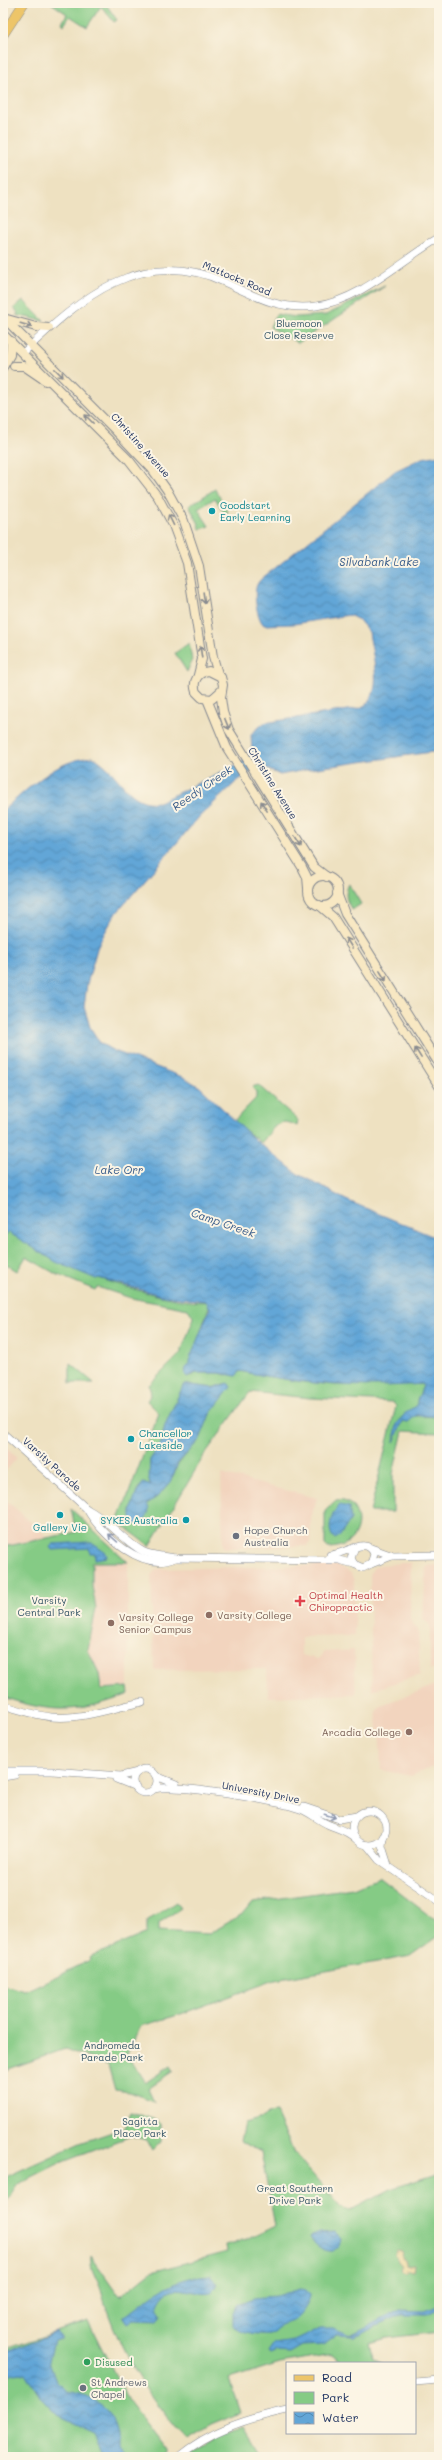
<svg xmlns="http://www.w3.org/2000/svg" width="442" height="2460" font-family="Mali,sans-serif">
	<defs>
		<pattern id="sand-dots" width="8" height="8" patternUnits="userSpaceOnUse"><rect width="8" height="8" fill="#eeda9e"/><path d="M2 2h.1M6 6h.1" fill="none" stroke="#ccbb8a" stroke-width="1.8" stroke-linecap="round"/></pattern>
		<pattern id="water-waves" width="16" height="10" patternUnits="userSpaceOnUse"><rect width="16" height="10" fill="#62a6d7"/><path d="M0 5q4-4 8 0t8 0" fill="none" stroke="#5088b2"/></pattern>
	</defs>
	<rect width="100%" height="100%" fill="#fcf5e5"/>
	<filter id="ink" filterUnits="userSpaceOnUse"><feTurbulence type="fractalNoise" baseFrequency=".025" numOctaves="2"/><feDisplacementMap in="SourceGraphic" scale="8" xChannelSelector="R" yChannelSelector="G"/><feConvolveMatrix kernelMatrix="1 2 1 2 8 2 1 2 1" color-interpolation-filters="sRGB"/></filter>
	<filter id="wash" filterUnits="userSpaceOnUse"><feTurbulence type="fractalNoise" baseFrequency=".012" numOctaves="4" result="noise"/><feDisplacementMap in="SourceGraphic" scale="16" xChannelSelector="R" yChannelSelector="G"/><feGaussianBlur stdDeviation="0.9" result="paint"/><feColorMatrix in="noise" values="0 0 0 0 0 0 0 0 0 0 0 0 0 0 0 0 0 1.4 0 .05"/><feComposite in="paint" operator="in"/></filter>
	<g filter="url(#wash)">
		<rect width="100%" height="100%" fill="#eee1c1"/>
		<g fill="#f2d4be">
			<polygon points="3,1445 17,1458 3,1474"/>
			<polygon points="221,1474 317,1498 311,1518 310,1542 307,1546 223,1548"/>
			<polygon points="3,1497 48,1538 3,1547"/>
			<polygon points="92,1562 128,1562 128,1687 101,1689 99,1673 88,1650 96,1601 92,1586"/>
			<polygon points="402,1563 411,1563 410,1620 418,1630 420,1675 372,1690 370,1575 373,1568 380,1565"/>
			<polygon points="338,1565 351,1573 354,1581 355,1636 301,1637 301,1655 318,1659 324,1652 354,1650 356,1694 268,1697 267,1669 154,1670 151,1575 157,1569"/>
			<polygon points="439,1565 439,1662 438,1669 430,1670 430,1625 423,1619 426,1566"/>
			<polygon points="439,1684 439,1765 411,1776 381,1770 380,1743 376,1711 381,1705"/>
		</g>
		<g fill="#85cb85" stroke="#507d72" fill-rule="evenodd">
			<polygon points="51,3 105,3 117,20 114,22 101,6 87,27 70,16 64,25 62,23 67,14"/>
			<polygon points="385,286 298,343 270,327 276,314 296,317 326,315"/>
			<polygon points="23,300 44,321 16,315 18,313 14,308"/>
			<polygon points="215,489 228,512 225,514 215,498 198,509 209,526 200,529 198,525 199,524 189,506"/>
			<polygon points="189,643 192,660 187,672 175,653"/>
			<path d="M 349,884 L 361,904 L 352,910 C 346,901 344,894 349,884 Z"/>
			<path d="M 258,1085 L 298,1120 L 297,1126 C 277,1115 273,1130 261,1143 L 234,1121 L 256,1098 L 256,1092 L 252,1087 Z"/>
			<path d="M 7,1227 L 99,1278 C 124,1287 187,1306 211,1301 L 189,1365 L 185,1371 L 192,1376 L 196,1373 L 220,1373 L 226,1375 L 240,1371 L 295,1381 L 335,1385 L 422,1384 L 423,1386 L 417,1401 L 418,1406 L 413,1409 L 415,1416 L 439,1417 L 439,1433 L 403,1431 L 393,1474 L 393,1512 L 370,1512 L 396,1406 L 392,1402 L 310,1398 L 250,1392 L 205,1454 L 150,1546 L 118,1522 L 159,1413 L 147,1401 L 151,1394 L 149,1385 L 180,1354 L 194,1318 L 188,1309 L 131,1298 L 97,1287 L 95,1290 L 56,1274 L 26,1257 L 17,1271 L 3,1262 L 3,1233 ZM 184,1384 C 198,1385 211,1391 224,1384 L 228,1389 L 210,1414 L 200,1439 L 178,1464 L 170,1483 L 158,1496 L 147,1504 L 132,1522 L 131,1509 L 139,1487 L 150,1486 L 150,1460 L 161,1443 L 165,1425 Z"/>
			<polygon points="70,1363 94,1383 70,1383"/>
			<path d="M 336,1501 C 364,1496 369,1548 328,1548 L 325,1545 L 325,1511 Z"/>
			<path d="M 71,1509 L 128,1562 L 92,1562 L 92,1586 L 96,1608 L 88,1650 L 99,1673 L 101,1689 L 128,1687 L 129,1694 C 81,1713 52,1714 3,1697 L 3,1547 L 76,1532 Z"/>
			<polygon points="379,1877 439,1923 439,1936 411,1956 275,1980 178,2015 141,2026 127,2054 145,2083 170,2066 173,2071 148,2088 154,2101 130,2092 115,2090 108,2065 65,2049 3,2071 3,1985 25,1991 91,1960 90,1957 147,1933 147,1921 176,1902 181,1908 159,1923 159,1931 209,1934 244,1913 253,1902 353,1888"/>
			<polygon points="131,2112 156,2120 161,2124 161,2142 152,2151 146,2140 131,2136 60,2163 18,2184 3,2207 3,2182 8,2176 80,2143 124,2128"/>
			<path d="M 276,2113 L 294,2153 L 341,2207 L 351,2210 L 391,2189 L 439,2173 L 439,2332 L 386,2338 L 369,2343 L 373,2358 L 383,2363 L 343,2363 L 332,2354 L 280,2363 L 229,2379 L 240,2413 L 211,2425 L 188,2439 C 178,2433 170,2421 163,2412 C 135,2375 113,2335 101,2290 C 97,2277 89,2270 91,2256 L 120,2297 L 151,2272 L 227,2252 L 226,2245 L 246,2240 L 275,2226 L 261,2152 L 240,2141 L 244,2123 L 263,2118 L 267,2114 Z"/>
			<polygon points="88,2321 128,2400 167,2451 167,2457 3,2457 3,2350"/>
			<polygon points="244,2426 263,2457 189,2457 221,2435"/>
		</g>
		<polygon fill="url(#sand-dots)" stroke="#84847e" points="397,2251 403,2252 402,2258 406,2261 406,2265 414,2264 413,2271 408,2270 405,2273 401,2272 402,2266 394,2256"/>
		<g fill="url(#water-waves)" stroke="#3e6a9a">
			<path d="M 439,455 L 439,751 L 310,769 L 280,775 L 260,766 L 237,781 L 199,817 L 114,916 L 98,945 L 87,984 L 84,1007 L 90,1027 L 100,1043 L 112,1050 L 185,1078 L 200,1087 L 255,1140 L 298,1174 L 346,1200 L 439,1239 L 439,1417 L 417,1415 L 408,1422 L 403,1421 L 394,1442 L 397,1424 L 407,1411 L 417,1406 L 417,1401 L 423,1386 L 422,1384 C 360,1389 300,1384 240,1371 L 236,1376 L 220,1373 L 196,1373 L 187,1377 L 185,1374 L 186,1368 L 189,1365 L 189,1361 L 210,1308 L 206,1301 L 164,1296 L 99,1278 L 96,1279 L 56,1262 L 8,1232 L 3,1240 L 3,810 C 31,787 55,760 93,757 C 119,770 127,807 159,802 L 242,762 L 252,753 L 251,734 L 264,723 L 360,708 C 386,696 372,655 369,632 L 359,620 L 349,615 L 294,624 L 264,625 C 257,619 252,592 258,583 C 261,578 269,573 274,569 L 395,471 L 422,458 Z"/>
			<path d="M 228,1383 L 231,1387 L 210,1414 L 200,1439 L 178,1463 L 170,1483 L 158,1496 L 147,1504 C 152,1512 145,1523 137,1525 L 132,1522 C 128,1510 136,1492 143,1483 L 151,1486 L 149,1480 L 150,1460 L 161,1443 L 165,1425 L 184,1384 L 213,1388 Z"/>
			<path d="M 340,1505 L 349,1507 L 351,1519 L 340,1536 L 335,1539 C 325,1531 332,1511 340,1505 Z"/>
			<polygon points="90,1542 106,1553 107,1557 95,1559 95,1553 90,1553 89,1548 52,1550 50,1547 53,1544"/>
			<path d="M 334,2232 L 341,2239 L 339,2246 L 333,2251 C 324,2252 314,2245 310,2237 L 320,2233 Z"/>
			<path d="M 211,2275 L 218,2284 L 211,2293 C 192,2297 169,2275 158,2307 L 161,2316 L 157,2321 L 133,2320 L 128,2323 L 124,2317 C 153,2295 172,2277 211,2275 Z"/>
			<path d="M 301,2289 L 306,2290 L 310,2295 C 310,2303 300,2317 293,2321 C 289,2323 285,2323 281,2325 C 277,2328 275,2334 269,2334 C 258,2335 241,2333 233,2325 L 233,2313 L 238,2304 L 254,2298 L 276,2296 Z"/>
			<polygon points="439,2305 439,2309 426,2315 402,2315 354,2336 336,2335 323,2345 302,2346 290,2353 278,2352 271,2355 268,2353 274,2344 294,2341 321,2328 334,2328 350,2335 400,2310 424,2311"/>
			<polygon points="56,2332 62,2338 54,2341 49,2361 56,2381 66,2391 87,2396 104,2408 113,2418 118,2434 118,2447 127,2457 102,2457 93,2431 58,2415 40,2396 26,2373 13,2374 3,2380 3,2354"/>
		</g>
	</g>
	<g filter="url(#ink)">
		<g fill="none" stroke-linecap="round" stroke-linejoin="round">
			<g stroke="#848890" stroke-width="8">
				<g id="tertiary">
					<path d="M 23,353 C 79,299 142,244 224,282 C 254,296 281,311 316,306 C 361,300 400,261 439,238"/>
					<path d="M 3,1433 L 87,1509 C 108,1519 123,1541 144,1552 C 154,1556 165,1556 175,1558 L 339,1560 L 354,1564"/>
					<path d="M 87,1509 C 101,1535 143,1573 175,1558"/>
					<polyline points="371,1548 393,1556 439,1555"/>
					<path d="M 330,1555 C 345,1555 367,1535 374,1554 L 371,1564 L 363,1568 L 354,1564 L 351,1558 L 355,1547"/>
					<polyline points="371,1564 392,1556"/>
					<path d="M 3,1705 C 19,1710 34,1715 51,1717 C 81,1720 113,1708 142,1702"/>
					<circle cx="145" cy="1781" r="12"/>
					<polyline points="3,1771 52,1771 121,1776 138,1772"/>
					<polyline points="156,1776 176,1784"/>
					<polyline points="3,1777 15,1775"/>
					<polyline points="116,1779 136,1787"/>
					<path d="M 154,1789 C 175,1783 277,1801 300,1809 C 309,1812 317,1819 327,1824 C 338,1829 347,1830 356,1839"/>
					<polyline points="304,1807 339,1819 357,1816"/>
					<circle cx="369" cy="1828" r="17"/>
					<polyline points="383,1837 382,1846 388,1865"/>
					<polyline points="367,1845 379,1860 439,1901"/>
					<polyline points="415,2382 439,2380"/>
					<path d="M 178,2457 C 211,2430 246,2419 287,2410"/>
				</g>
			</g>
			<g stroke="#848890" stroke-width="10">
				<g id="secondary">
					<polyline points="3,317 114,429 152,469 167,490 184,521 199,566 213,657 218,674"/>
					<polyline points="7,319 36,327 49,328"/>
					<polyline points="3,334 129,460 158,497 173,525 187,563 202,659 198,675"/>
					<polyline points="14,366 24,366 46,381"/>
					<polyline points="3,367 10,355 11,341"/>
					<path d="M 222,690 L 212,699 L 202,698 L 196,692 C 192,681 198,672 209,671 L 221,677 L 223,685 L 221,698 L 223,712 L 229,730 L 314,867 L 327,877"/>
					<polyline points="207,699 227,748 302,867 307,877 308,888"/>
					<circle cx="323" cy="891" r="15"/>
					<polyline points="337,893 345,914 439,1064"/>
					<polyline points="319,905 333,917 439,1086"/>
				</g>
			</g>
			<g stroke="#848890" stroke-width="10">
				<polyline id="primary" points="3,35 24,3"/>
			</g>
			<use href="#tertiary" stroke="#fff" stroke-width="7"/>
			<use href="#secondary" stroke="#f8e8c3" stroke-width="8"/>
			<use href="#primary" stroke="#edc569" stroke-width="9"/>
		</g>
		<defs><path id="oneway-shaft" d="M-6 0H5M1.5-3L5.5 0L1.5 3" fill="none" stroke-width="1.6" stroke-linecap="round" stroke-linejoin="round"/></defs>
		<g stroke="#8a8c90">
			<use href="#oneway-shaft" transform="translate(26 325) rotate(16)"/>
			<use href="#oneway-shaft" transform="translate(59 373) rotate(45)"/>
			<use href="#oneway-shaft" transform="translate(89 419) rotate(-135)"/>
			<use href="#oneway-shaft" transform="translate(171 520) rotate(-116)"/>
			<use href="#oneway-shaft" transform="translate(204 598) rotate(82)"/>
			<use href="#oneway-shaft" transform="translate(201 652) rotate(-98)"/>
			<use href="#oneway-shaft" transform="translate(227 724) rotate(68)"/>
			<use href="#oneway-shaft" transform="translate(264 806) rotate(-122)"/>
			<use href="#oneway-shaft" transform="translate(298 842) rotate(58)"/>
			<use href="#oneway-shaft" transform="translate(349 943) rotate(-122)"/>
			<use href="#oneway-shaft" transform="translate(383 976) rotate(58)"/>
			<use href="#oneway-shaft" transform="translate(418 1053) rotate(-122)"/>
		</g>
		<g stroke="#8d97ae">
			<use href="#oneway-shaft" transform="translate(113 1538) rotate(-138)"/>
			<use href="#oneway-shaft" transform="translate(330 1816) rotate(17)"/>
		</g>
	</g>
	<g fill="#0f9aa8" stroke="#fcf5e5" stroke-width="1.5">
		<circle cx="212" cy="511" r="4"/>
		<circle cx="131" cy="1439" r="4"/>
		<circle cx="60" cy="1515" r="4"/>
		<circle cx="186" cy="1520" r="4"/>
	</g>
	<g fill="#6b7280" stroke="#fcf5e5" stroke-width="1.5">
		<circle cx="236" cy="1536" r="4"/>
		<circle cx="83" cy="2388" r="4"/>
	</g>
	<path fill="#e0444e" stroke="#fcf5e5" stroke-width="1.5" d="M298 1595h4v4h4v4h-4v4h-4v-4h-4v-4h4z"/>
	<g fill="#8d6e63" stroke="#fcf5e5" stroke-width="1.5">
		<circle cx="209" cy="1615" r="4"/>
		<circle cx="111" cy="1623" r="4"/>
		<circle cx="409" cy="1732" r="4"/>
	</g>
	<circle fill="#2e9e5b" stroke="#fcf5e5" stroke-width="1.5" cx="87" cy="2362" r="4"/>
	<g text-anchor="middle" stroke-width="4" stroke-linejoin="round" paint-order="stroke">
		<g font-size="10" fill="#1b2f5e" stroke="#fcf5e5">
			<text transform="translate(237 278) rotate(23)" y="4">Mattocks Road</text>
			<text transform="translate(141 445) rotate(48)" y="4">Christine Avenue</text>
			<text transform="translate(273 783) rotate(58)" y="4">Christine Avenue</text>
			<text transform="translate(52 1464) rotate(42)" y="4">Varsity Parade</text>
			<text transform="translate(261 1792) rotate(11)" y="4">University Drive</text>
		</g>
		<g font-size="10" fill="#365668" stroke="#fcf5e5">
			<text x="299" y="327">Bluemoon<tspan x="299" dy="12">Close Reserve</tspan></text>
			<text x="49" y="1604">Varsity<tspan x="49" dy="12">Central Park</tspan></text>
			<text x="112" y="2049">Andromeda<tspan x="112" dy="12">Parade Park</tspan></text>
			<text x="140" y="2125">Sagitta<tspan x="140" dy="12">Place Park</tspan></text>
			<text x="295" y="2192">Great Southern<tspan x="295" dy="12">Drive Park</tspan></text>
		</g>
		<g font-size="10" fill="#0d838f" stroke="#fcf5e5" text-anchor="start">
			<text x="220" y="509">Goodstart<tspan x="220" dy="12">Early Learning</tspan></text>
			<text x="139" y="1437">Chancellor<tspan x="139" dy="12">Lakeside</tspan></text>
			<text x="178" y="1524" text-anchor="end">SYKES Australia</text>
			<text x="60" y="1531" text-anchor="middle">Gallery Vie</text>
		</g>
		<g font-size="10" fill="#5b616d" stroke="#fcf5e5" text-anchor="start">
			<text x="244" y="1534">Hope Church<tspan x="244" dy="12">Australia</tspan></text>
			<text x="91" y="2386">St Andrews<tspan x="91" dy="12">Chapel</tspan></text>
		</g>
		<g font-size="10" fill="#be3a42" stroke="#fcf5e5" text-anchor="start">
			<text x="309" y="1599">Optimal Health<tspan x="309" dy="12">Chiropractic</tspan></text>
		</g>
		<g font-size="10" fill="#785e54" stroke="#fcf5e5" text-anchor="start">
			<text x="217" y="1619">Varsity College</text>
			<text x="119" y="1621">Varsity College<tspan x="119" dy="12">Senior Campus</tspan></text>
			<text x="401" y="1736" text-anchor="end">Arcadia College</text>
		</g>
		<g font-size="10" fill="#27864d" stroke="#fcf5e5" text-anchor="start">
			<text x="95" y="2366">Disused</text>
		</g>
		<g font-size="11" font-style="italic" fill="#345988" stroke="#fcf5e5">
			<text x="379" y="566">Silvabank Lake</text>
			<text transform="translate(202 788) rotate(-35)" y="4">Reedy Creek</text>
			<text x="119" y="1174">Lake Orr</text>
			<text transform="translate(223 1223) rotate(19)" y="4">Camp Creek</text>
		</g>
	</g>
	<rect width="442" height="2460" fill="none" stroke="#fcf5e5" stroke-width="16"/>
	<rect x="286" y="2362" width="130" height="72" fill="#fcf5e5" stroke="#a2a6af"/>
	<rect x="294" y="2375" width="20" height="6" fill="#edc569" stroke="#a2a6af"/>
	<text x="322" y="2382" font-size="12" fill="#1b2f5e">Road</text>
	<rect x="294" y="2392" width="20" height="12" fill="#85cb85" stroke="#a2a6af"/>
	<text x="322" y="2402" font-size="12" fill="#1b2f5e">Park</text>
	<rect x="294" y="2412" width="20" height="12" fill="url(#water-waves)" stroke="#a2a6af"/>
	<text x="322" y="2422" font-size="12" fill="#1b2f5e">Water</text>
</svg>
